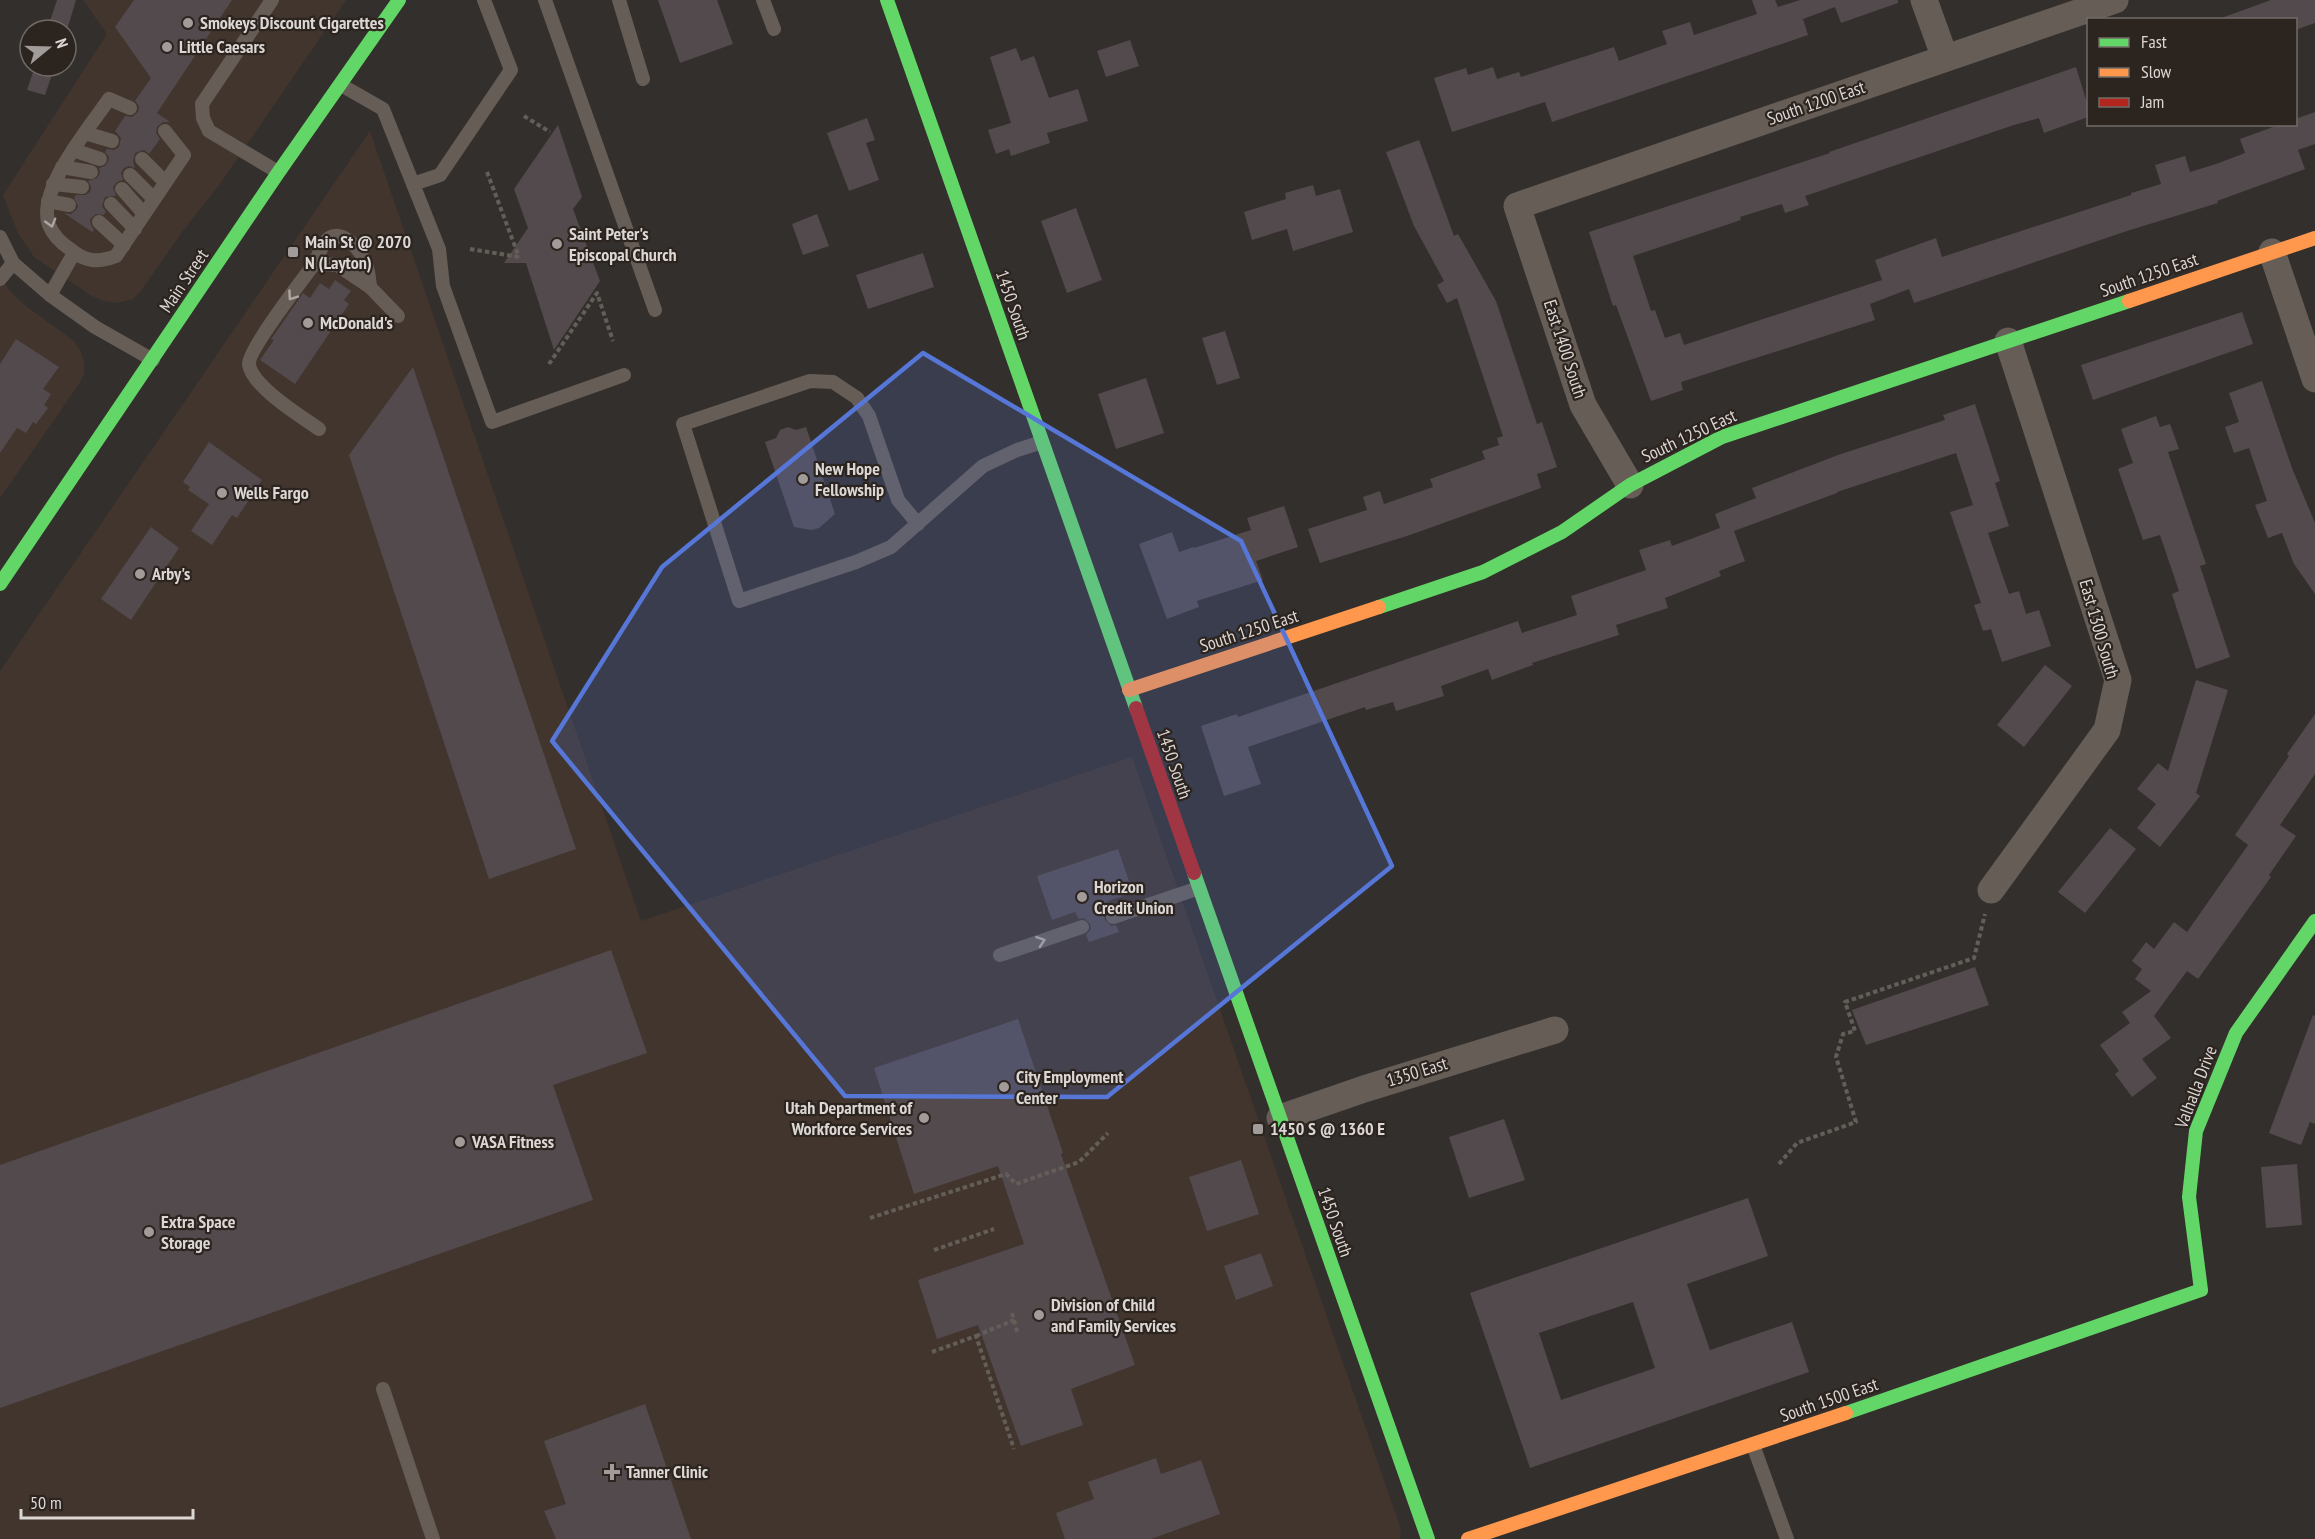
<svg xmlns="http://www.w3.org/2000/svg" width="2315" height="1539" font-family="'PT Sans Narrow',sans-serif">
	<rect width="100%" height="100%" fill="#332f2c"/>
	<g fill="#42352d">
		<polygon points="83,0 346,0 220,184 183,231 140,292 133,299 117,303 103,301 92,296 34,257 17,231 3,195 107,34"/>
		<polygon points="370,131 641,921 1132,757 1401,1529 1400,1539 0,1539 0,671"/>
		<polygon points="0,276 10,291 26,306 74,341 81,352 84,362 84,374 79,384 0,498"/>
	</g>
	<g fill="#534a4e" fill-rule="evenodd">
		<polygon points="57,0 76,0 67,30 47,30"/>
		<polygon points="134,0 232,0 157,113 170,122 163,122 157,127 156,133 160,139 149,154 144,150 135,153 133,161 135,168 128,166 123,169 121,173 123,180 117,182 113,187 116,196 105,197 102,206 106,212 104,215 96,214 90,219 91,225 94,230 92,232 64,213 71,214 76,210 78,206 74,198 76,195 85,195 90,192 91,187 88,181 97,178 100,173 99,168 105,166 108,162 109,157 105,152 107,149 114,150 119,147 121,138 115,131 125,116 132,117 138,112 139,106 135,101 151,78 115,27"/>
		<polygon points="658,0 717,0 733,44 680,63"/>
		<polygon points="1752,0 1775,0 1778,7 1800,0 1898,0 1898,3 1841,23 1835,7 1803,19 1808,35 1552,122 1545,102 1452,132 1434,78 1466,68 1468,75 1493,67 1497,79 1519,72 1521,77 1614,47 1619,61 1667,44 1662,31 1690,22 1694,35 1757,14"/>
		<polygon points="2271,0 2315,0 2315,23 2295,30 2295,20 2224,20 2224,17"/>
		<polygon points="1130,40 1139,66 1106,77 1097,51"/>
		<polygon points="1016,48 1021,61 1034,56 1049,98 1078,89 1088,121 1047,133 1050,143 1011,156 1009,149 996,154 988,130 1011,123 990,57"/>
		<polygon points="35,66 55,66 45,95 27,90"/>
		<polygon points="2076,67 2088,106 2088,117 2044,133 2039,118 2014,125 1805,196 1809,205 1785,213 1782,204 1740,217 1741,220 1633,256 1651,311 1655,310 1665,338 1680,333 1684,345 1882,280 1875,260 1936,238 1942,257 2131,195 2131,193 2161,184 2155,165 2185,156 2190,172 2216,164 2245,153 2240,139 2281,124 2295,124 2295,119 2315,112 2315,144 2298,150 2305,169 2217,201 2218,203 2127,231 1914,303 1909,289 1870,304 1875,320 1681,382 1683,390 1651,401 1616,305 1613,306 1589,232 1830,153 1829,152"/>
		<polygon points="867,118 875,140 866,143 879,180 849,191 827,133"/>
		<polygon points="558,125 582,197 573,209 600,281 554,350 526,263 504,263 528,228 514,189"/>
		<polygon points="1419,140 1454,236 1458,234 1496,301 1537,424 1542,422 1557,467 1537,474 1541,488 1410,535 1320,563 1308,529 1367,510 1363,497 1380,491 1384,504 1433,487 1430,479 1485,459 1482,451 1499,445 1497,438 1503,436 1457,298 1447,303 1437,285 1444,281 1414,226 1386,152"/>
		<polygon points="1313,185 1316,196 1340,189 1353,232 1293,251 1287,229 1252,240 1244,212 1286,199 1285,193"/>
		<polygon points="1076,208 1102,280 1067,293 1041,221"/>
		<polygon points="817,214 829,246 803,255 792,224"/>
		<polygon points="923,253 934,287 868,309 856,275"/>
		<polygon points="335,280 351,291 344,300 349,304 295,384 260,360 274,340 271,339 274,335 303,293 310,298 320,283 329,289"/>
		<polygon points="2242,312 2253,344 2093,400 2081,365"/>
		<polygon points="1225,331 1240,378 1217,385 1202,338"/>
		<polygon points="16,339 59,367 43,389 51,394 44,405 48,408 36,424 33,422 26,433 17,428 0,453 0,364"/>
		<polygon points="413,367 576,849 489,879 349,455"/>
		<polygon points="1146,378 1164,433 1116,449 1098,394"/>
		<polygon points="2262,381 2292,468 2315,523 2315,594 2294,564 2282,533 2268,538 2255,505 2267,501 2249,448 2234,453 2225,427 2239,422 2229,393"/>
		<polygon points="1975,404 2000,481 1995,483 2009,526 1988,533 2009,594 2019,591 2026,614 2039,610 2051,646 2002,662 1991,629 1983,631 1974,605 1981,603 1950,512 1973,505 1956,453 1837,492 1837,493 1734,531 1745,561 1719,571 1721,576 1665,598 1668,608 1616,625 1619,635 1532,663 1533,665 1492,680 1488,669 1441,686 1444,696 1396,711 1393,702 1366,710 1365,707 1248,747 1261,784 1224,796 1201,726 1237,714 1238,717 1518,621 1522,633 1577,615 1571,596 1646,570 1639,550 1670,540 1672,546 1720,528 1715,514 1756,498 1752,488 1838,455 1945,420 1943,415"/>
		<polygon points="2156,416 2160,427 2170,424 2179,449 2168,452 2206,564 2200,566 2230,657 2196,669 2172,594 2179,591 2160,535 2143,540 2118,469 2133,463 2121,429"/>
		<polygon points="788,427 796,430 806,427 835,514 819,528 811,530 794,527 765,442 776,438 780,430"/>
		<polygon points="209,442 262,480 237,518 232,515 212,545 191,531 209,504 188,490 190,487 183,482"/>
		<polygon points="1284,506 1298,547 1256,561 1263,580 1197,601 1199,607 1167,619 1139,544 1172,532 1179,552 1194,547 1194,548 1251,530 1247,518"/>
		<polygon points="151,527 179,548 131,620 101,599"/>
		<polygon points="2045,665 2072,686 2024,747 1997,725"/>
		<polygon points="2196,680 2228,690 2196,793 2200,796 2160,847 2137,828 2156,804 2137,789 2158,763 2168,771"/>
		<polygon points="2315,714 2315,774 2280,825 2296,836 2269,875 2271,877 2198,979 2187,971 2154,1016 2171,1038 2142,1059 2157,1078 2132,1097 2115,1074 2119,1071 2100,1045 2130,1023 2122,1012 2151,991 2135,979 2142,969 2132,961 2146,942 2154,949 2174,922 2187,932 2248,845 2235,835 2289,756 2287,754"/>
		<polygon points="2110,828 2136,849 2085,913 2058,892"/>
		<polygon points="1118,849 1133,893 1108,901 1110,908 1104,915 1105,920 1111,926 1116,925 1119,932 1089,942 1086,935 1091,929 1090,924 1084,918 1079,919 1075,912 1052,920 1037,876"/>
		<polygon points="611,950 647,1053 553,1085 593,1200 0,1408 0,1165"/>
		<polygon points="1975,967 1989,1005 1866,1045 1852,1010"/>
		<polygon points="2313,1015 2315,1016 2315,1124 2310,1122 2301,1145 2269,1133"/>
		<polygon points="1018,1019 1063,1153 1061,1154 1135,1365 1071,1389 1083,1425 1021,1446 978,1325 937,1339 918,1280 1024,1244 998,1166 914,1194 874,1068"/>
		<polygon points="1504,1119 1525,1180 1469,1198 1449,1137"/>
		<polygon points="1241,1160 1259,1214 1207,1231 1189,1177"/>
		<polygon points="2297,1164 2302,1225 2266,1228 2261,1167"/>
		<path d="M 1748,1198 L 1768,1256 L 1687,1284 L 1710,1350 L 1792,1322 L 1809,1372 L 1530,1468 L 1470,1293 ZM 1633,1302 L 1655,1368 L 1561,1400 L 1539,1333 Z"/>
		<polygon points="1261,1253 1273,1286 1236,1300 1224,1266"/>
		<polygon points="645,1404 691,1539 556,1539 544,1511 566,1504 544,1441"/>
		<polygon points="1156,1458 1161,1474 1201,1460 1220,1514 1151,1539 1065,1539 1056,1513 1094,1499 1088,1482"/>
	</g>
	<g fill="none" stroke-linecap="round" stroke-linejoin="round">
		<g stroke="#645e58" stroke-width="4" stroke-dasharray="4.5 3" stroke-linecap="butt">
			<polyline points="524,116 550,132"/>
			<polyline points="487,172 519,257"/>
			<polyline points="470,249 519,257"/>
			<polyline points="549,364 597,293 613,341"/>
			<polyline points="1779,1164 1797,1143 1856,1122 1836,1057 1843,1034 1855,1031 1845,1002 1974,958 1985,914"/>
			<polyline points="870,1218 1006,1174 1016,1184 1079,1162 1108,1133"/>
			<polyline points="934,1250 994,1229"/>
			<polyline points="1012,1313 1018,1335"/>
			<polyline points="976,1336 1014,1320"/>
			<polyline points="932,1352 976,1336 1014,1449"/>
		</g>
		<g stroke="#665d56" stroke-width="14">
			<polyline points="272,0 202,104 203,118 209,131 278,172"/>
			<polyline points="545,0 655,310"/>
			<polyline points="619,0 643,79"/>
			<polyline points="763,0 774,29"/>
			<polyline points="341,85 383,109 439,249 443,286 492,422 624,375"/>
			<path d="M 130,108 L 109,99 C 90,127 36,190 49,225 C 53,235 61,243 70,249 C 85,262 98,263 116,256 L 184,155 L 165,131"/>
			<polyline points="85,133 112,141"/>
			<polyline points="73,150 100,159"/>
			<polyline points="142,159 165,182"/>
			<polyline points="62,167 91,172"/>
			<polyline points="130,175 154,199"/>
			<polyline points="53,184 82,187"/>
			<polyline points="413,184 440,175 511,70 484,0"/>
			<polyline points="122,189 144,214"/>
			<polyline points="48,201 69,205"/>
			<polyline points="111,204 135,229"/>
			<polyline points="99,222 124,245"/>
			<polyline points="0,237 13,263 50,295 95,327 153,360"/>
			<path d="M 314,264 C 318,257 322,243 329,238 C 342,230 358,247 363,258 C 368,266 369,277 370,287"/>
			<polyline points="0,279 13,263"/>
			<polyline points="50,295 74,253"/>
			<path d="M 319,429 C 302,417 251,386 249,364 C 248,350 303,279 314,264 L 337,265 L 370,287 L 398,316"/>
			<polyline points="918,524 898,500 869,416 857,398 833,382 810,381 683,424 739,601 856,562 891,547 983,466 1017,450 1042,442"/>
			<polyline points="1113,917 1199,888"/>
			<polyline points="1000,955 1082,927"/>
			<polyline points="383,1389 433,1539"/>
			<polyline points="1753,1445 1787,1539"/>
		</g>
		<g stroke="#665d56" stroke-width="27">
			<polyline points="1924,0 1945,58"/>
			<polyline points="2272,252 2315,379"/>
			<polyline points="1630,485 1583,405 1517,206 2115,0"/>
			<polyline points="1991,890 2107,730 2118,680 2008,341"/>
			<polyline points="1280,1118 1364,1089 1555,1030"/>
		</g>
		<g stroke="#63d668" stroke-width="14">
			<polyline points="887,0 1136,708"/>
			<polyline points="0,584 278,173 399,0"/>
			<polyline points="1379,607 1483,572 1562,532 1630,485 1722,437 2129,301"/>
			<polyline points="1194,873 1428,1539"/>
			<polyline points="1846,1413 2201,1290 2189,1197 2196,1131 2236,1033 2315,921"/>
		</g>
		<g stroke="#ff974d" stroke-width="14">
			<polyline points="2129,301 2315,238"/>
			<polyline points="1129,690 1379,607"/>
			<polyline points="1468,1539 1846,1413"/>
		</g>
		<polyline stroke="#b3261e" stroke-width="14" points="1136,708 1194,873"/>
	</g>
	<defs><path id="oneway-chevron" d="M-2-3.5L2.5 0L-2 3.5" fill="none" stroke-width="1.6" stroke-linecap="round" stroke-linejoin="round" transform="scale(1.5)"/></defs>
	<g stroke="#ada6a2">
		<use href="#oneway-chevron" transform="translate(51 223) rotate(74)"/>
		<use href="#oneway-chevron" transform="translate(292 296) rotate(125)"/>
		<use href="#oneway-chevron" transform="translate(1041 941) rotate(-19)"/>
	</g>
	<path fill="#5677d7" fill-opacity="0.2" stroke="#5677d7" stroke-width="4.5" stroke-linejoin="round" d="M 923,353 L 1241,541 L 1392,866 L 1107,1097 L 845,1096 L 552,741 L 662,567 Z"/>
	<g fill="#a19c99" stroke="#2c241f" stroke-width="2">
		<circle cx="188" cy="23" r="6"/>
		<circle cx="167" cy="47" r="6"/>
		<circle cx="557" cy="244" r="6"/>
		<rect x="287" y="246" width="12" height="12" rx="3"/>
		<circle cx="308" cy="323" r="6"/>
		<circle cx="803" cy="479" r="6"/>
		<circle cx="222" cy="493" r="6"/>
		<circle cx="140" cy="574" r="6"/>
		<circle cx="1082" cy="897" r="6"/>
		<circle cx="1004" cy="1087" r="6"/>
		<circle cx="924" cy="1118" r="6"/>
		<rect x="1252" y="1123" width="12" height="12" rx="3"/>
		<circle cx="460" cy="1142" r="6"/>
		<circle cx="149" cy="1232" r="6"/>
		<circle cx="1039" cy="1315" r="6"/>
		<path d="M609 1463h6v6h6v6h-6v6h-6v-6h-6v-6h6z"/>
	</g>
	<g text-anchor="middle" stroke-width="4.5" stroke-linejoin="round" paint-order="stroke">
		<g font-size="18" font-weight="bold" fill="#dcd7d4" stroke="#2c241f" text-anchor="start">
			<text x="200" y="29">Smokeys Discount Cigarettes</text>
			<text x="179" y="53">Little Caesars</text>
			<text x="569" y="240">Saint Peter's<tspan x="569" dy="21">Episcopal Church</tspan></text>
			<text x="305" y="248">Main St @ 2070<tspan x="305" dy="21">N (Layton)</tspan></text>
			<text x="320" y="329">McDonald's</text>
			<text x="815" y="475">New Hope<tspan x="815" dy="21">Fellowship</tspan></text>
			<text x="234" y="499">Wells Fargo</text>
			<text x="152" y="580">Arby's</text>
			<text x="1094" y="893">Horizon<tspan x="1094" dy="21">Credit Union</tspan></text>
			<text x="1016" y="1083">City Employment<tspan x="1016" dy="21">Center</tspan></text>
			<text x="912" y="1114" text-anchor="end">Utah Department of<tspan x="912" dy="21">Workforce Services</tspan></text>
			<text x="1270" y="1135">1450 S @ 1360 E</text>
			<text x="472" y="1148">VASA Fitness</text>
			<text x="161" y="1228">Extra Space<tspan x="161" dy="21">Storage</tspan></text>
			<text x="1051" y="1311">Division of Child<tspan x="1051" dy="21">and Family Services</tspan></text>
			<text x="626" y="1478">Tanner Clinic</text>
		</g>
		<g font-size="18" fill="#dcd7d4" stroke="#2c241f">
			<text transform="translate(1816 103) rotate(-19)" y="6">South 1200 East</text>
			<text transform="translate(2149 275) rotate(-19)" y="6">South 1250 East</text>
			<text transform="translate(184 281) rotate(-56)" y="6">Main Street</text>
			<text transform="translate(1013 305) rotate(71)" y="6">1450 South</text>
			<text transform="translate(1565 349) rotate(72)" y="6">East 1400 South</text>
			<text transform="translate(1689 436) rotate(-25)" y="6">South 1250 East</text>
			<text transform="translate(2099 629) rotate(74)" y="6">East 1300 South</text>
			<text transform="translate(1249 631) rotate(-18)" y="6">South 1250 East</text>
			<text transform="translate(1174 764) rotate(71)" y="6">1450 South</text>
			<text transform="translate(1417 1072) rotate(-17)" y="6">1350 East</text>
			<text transform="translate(2196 1087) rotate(-69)" y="6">Valhalla Drive</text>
			<text transform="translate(1335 1222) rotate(71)" y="6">1450 South</text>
			<text transform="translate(1829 1400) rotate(-19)" y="6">South 1500 East</text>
		</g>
	</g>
	<rect x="2087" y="18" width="210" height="108" fill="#2c241f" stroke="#726c67" stroke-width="1.5"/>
	<rect x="2099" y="38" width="30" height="9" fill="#63d668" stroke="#726c67" stroke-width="1.5"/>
	<text x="2141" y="48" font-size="18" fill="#dcd7d4">Fast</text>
	<rect x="2099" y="68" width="30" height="9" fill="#ff974d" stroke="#726c67" stroke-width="1.5"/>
	<text x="2141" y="78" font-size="18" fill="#dcd7d4">Slow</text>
	<rect x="2099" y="98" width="30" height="9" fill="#b3261e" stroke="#726c67" stroke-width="1.5"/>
	<text x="2141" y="108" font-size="18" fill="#dcd7d4">Jam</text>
	<g transform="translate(48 48) rotate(71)"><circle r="28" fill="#2c241f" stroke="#726c67" stroke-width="1.5"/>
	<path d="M0-4.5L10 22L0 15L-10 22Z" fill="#a19c99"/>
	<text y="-9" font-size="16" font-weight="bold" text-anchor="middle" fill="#dcd7d4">N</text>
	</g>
	<path d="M21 1509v9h172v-9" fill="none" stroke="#dcd7d4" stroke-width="3"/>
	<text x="30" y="1509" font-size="18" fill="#dcd7d4" stroke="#2c241f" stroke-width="4.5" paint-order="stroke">50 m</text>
</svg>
